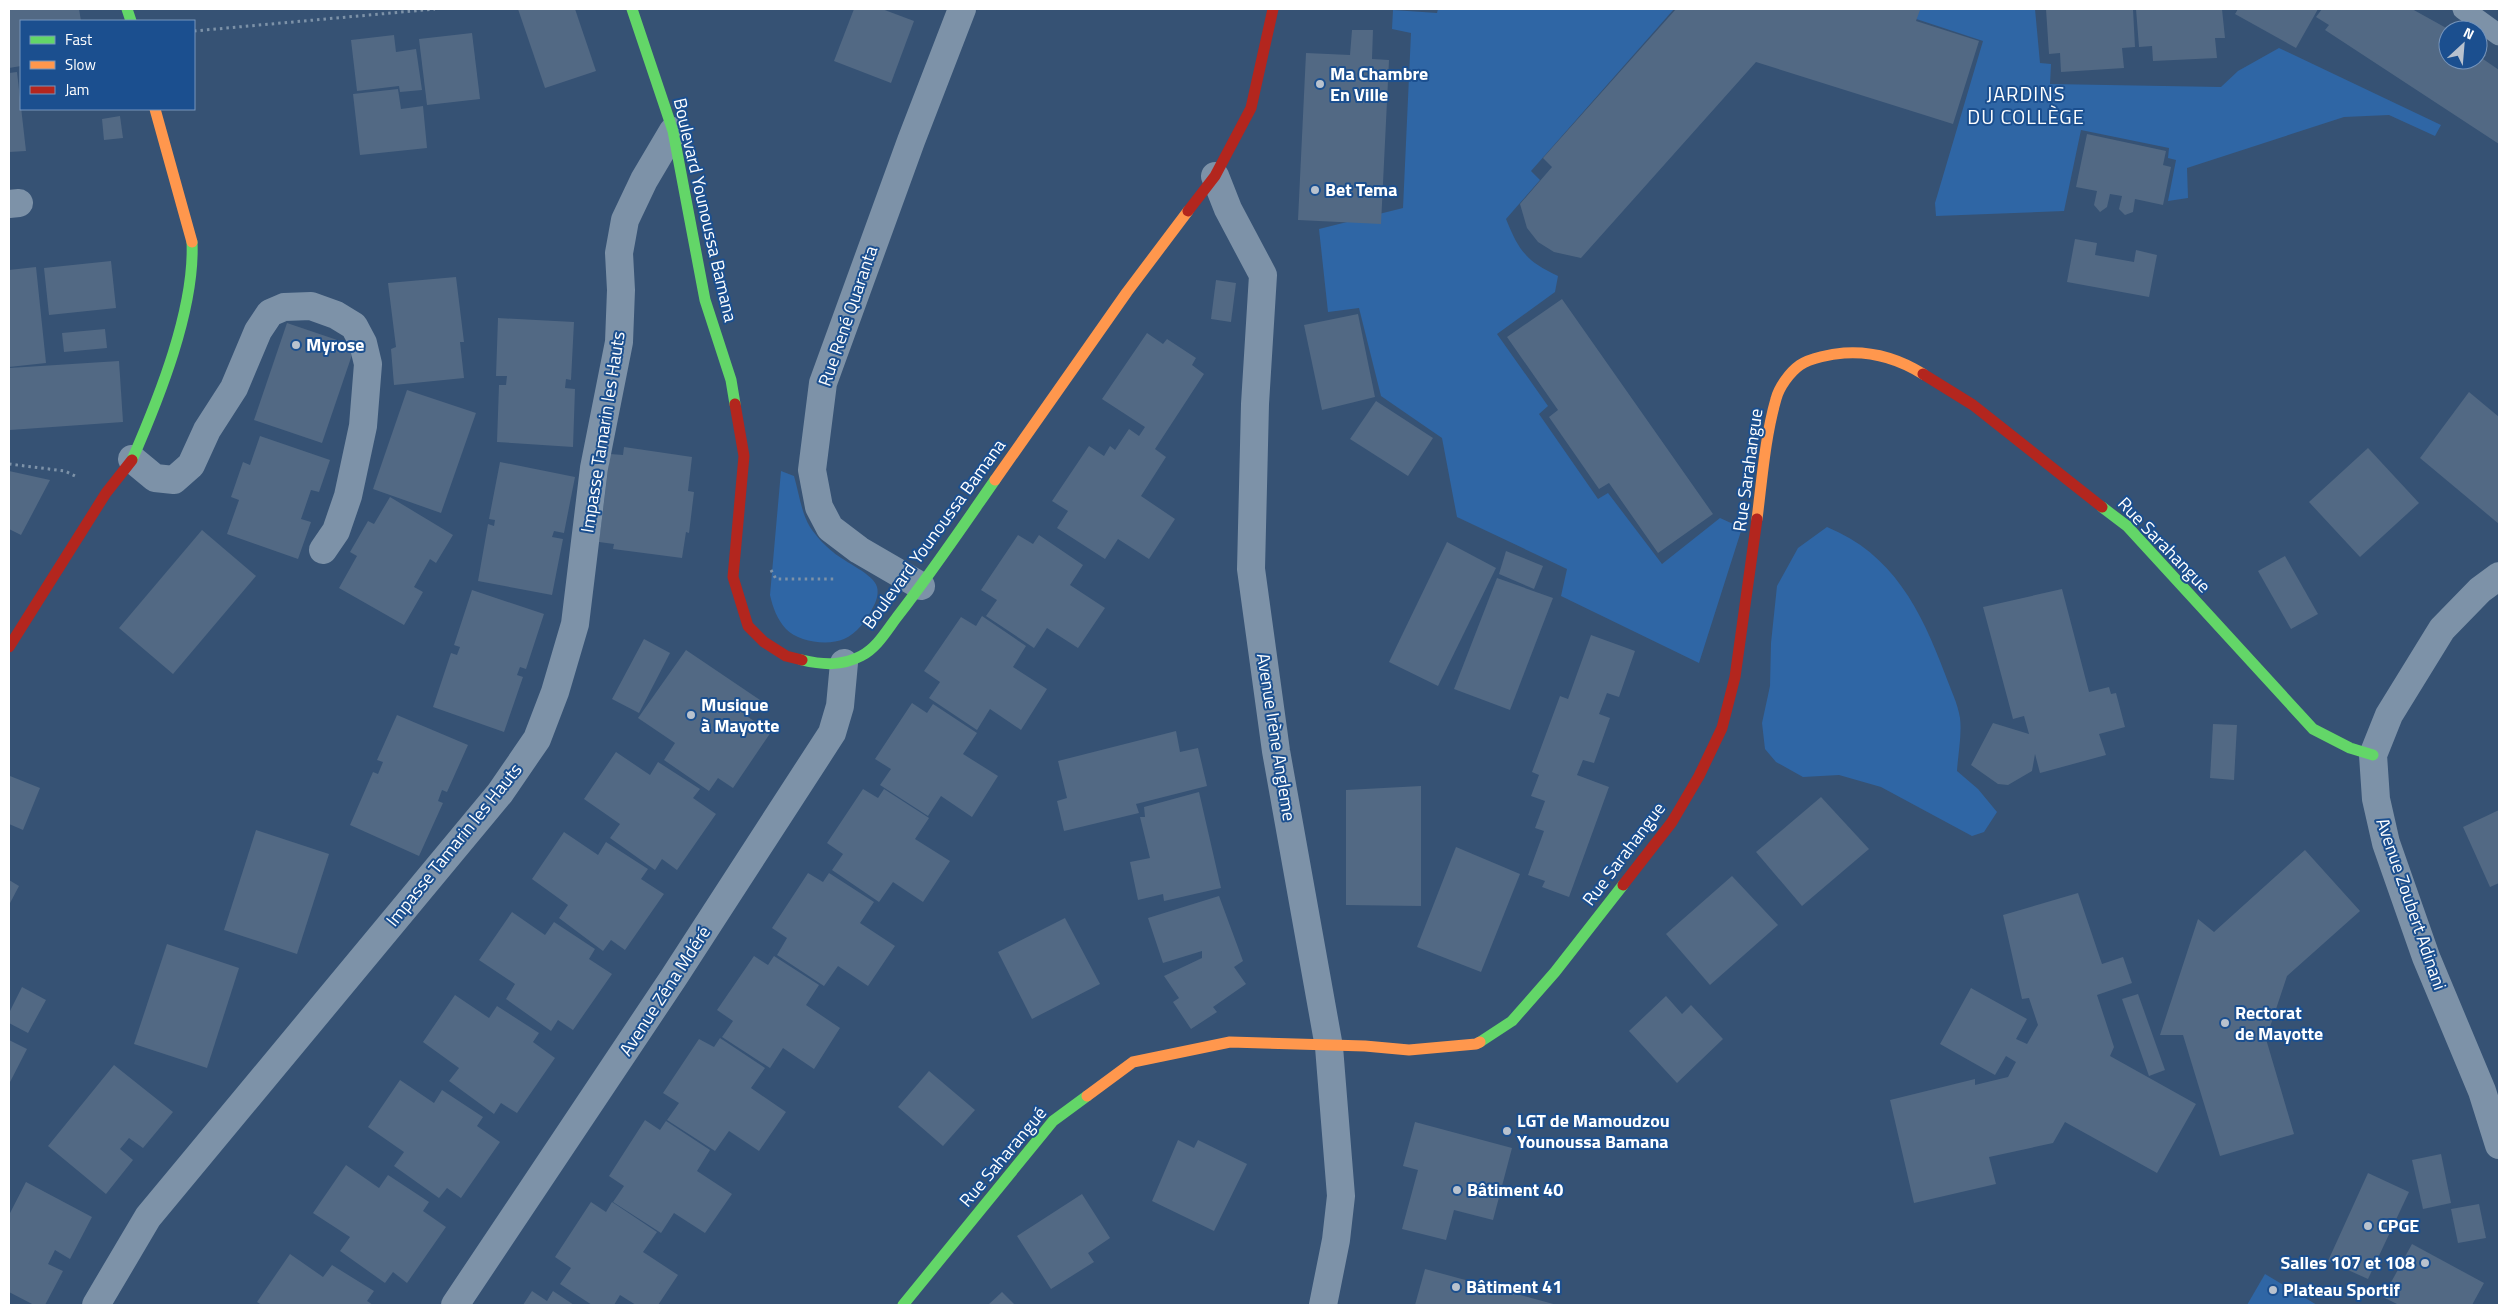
<svg xmlns="http://www.w3.org/2000/svg" width="2508" height="1314" font-family="'Titillium Web',sans-serif">
	<rect width="100%" height="100%" fill="#365274"/>
	<g fill="#2f66a5">
		<path d="M 1438,9 L 1674,9 L 1531,171 L 1540,180 L 1506,219 C 1519,251 1526,261 1558,276 L 1555,292 L 1497,334 L 1548,406 L 1539,414 L 1598,499 L 1608,493 L 1662,564 L 1720,518 L 1742,528 L 1699,663 L 1561,596 L 1567,569 L 1457,517 L 1442,438 L 1381,396 L 1359,308 L 1328,312 L 1319,229 L 1403,208 L 1411,33 L 1392,29 L 1393,10 L 1437,13 Z"/>
		<polygon points="1886,9 2035,9 2040,63 2051,64 2050,84 2221,87 2238,71 2279,48 2441,125 2435,136 2389,115 2344,117 2187,168 2188,198 2168,201 2176,160 2168,158 2169,148 2081,130 2064,211 1936,216 1935,203 1983,41"/>
		<path d="M 781,471 L 794,476 C 799,493 801,512 810,527 C 816,536 825,546 833,552 C 844,562 874,574 877,587 C 879,594 876,603 872,609 C 867,620 856,634 844,639 C 828,646 798,642 786,629 C 777,619 773,608 770,595 Z"/>
		<path d="M 1827,527 C 1893,554 1921,610 1945,674 C 1950,688 1958,704 1960,718 C 1962,735 1958,754 1957,771 L 1978,789 L 1997,812 L 1984,832 L 1972,836 L 1881,787 L 1839,775 L 1803,777 L 1776,762 L 1765,749 L 1762,723 L 1770,686 L 1771,643 L 1777,586 L 1798,548 Z"/>
		<polygon points="2265,1274 2317,1305 2247,1305"/>
	</g>
	<g fill="#526984">
		<polygon points="9,9 79,9 81,21 21,21 21,66 9,68"/>
		<polygon points="518,9 575,9 596,71 545,88"/>
		<polygon points="854,9 882,9 914,21 891,83 834,61"/>
		<polygon points="1676,9 1916,9 1920,10 1916,21 1979,41 1953,124 1756,62 1581,258 1554,252 1538,242 1527,228 1520,204 1552,167 1543,158"/>
		<polygon points="2046,9 2133,9 2135,47 2122,48 2124,68 2061,72 2060,53 2049,54"/>
		<polygon points="2136,9 2222,9 2225,38 2215,38 2217,58 2153,61 2152,46 2139,47"/>
		<polygon points="2238,9 2318,9 2296,48 2235,14"/>
		<polygon points="2322,9 2412,9 2448,29 2448,60 2478,60 2478,49 2486,55 2483,59 2499,70 2499,144 2325,30 2329,25 2316,17"/>
		<polygon points="1352,30 1373,30 1372,59 1389,60 1381,224 1298,220 1306,53 1350,55"/>
		<polygon points="472,33 480,99 427,105 419,39"/>
		<polygon points="394,35 396,52 416,49 422,90 400,92 399,86 357,91 351,40"/>
		<polygon points="17,72 26,151 9,152 9,73"/>
		<polygon points="398,89 401,109 423,106 427,148 360,155 353,94"/>
		<polygon points="120,116 123,138 104,140 102,119"/>
		<polygon points="2087,134 2166,151 2163,165 2171,167 2163,205 2135,199 2133,212 2125,215 2119,209 2122,196 2110,194 2107,207 2100,212 2094,205 2097,191 2076,187"/>
		<polygon points="2075,239 2097,243 2095,255 2134,262 2136,250 2157,255 2149,297 2067,282"/>
		<polygon points="111,261 116,308 49,315 44,268"/>
		<polygon points="36,267 46,363 9,367 9,270"/>
		<polygon points="456,277 464,342 460,342 464,378 394,385 391,349 396,347 388,283"/>
		<polygon points="1216,280 1236,283 1231,322 1211,319"/>
		<polygon points="1562,299 1713,514 1658,553 1609,483 1599,489 1549,417 1558,410 1507,337"/>
		<polygon points="1358,314 1375,397 1322,410 1304,325"/>
		<polygon points="498,318 574,322 571,380 566,379 565,388 575,389 573,447 497,442 499,385 506,385 507,376 496,376"/>
		<polygon points="287,323 355,346 322,443 254,420"/>
		<polygon points="105,329 107,348 64,352 62,333"/>
		<polygon points="1147,333 1163,344 1167,339 1196,358 1192,365 1204,374 1155,449 1166,457 1141,496 1175,519 1149,559 1118,539 1105,559 1057,528 1068,511 1052,501 1089,446 1104,456 1110,446 1115,450 1129,429 1139,436 1145,427 1102,399"/>
		<polygon points="119,361 123,422 10,430 9,368"/>
		<polygon points="407,390 476,413 441,513 373,489"/>
		<polygon points="2469,392 2499,417 2499,524 2420,458"/>
		<polygon points="1376,401 1433,438 1408,476 1350,439"/>
		<polygon points="260,436 330,460 319,492 311,490 301,519 311,522 298,559 227,534 239,500 231,497 243,462 250,465"/>
		<polygon points="624,447 692,457 688,491 694,492 689,533 686,532 682,558 613,549 614,544 599,542 610,454 623,455"/>
		<polygon points="2368,448 2419,503 2360,557 2309,502"/>
		<polygon points="500,462 575,477 564,533 554,531 552,537 563,539 552,595 478,581 488,524 494,526 495,520 489,519"/>
		<polygon points="9,471 50,480 21,535 9,529"/>
		<polygon points="390,497 453,535 436,563 430,559 414,587 423,592 404,625 339,588 357,556 350,552 368,521 374,524"/>
		<polygon points="202,530 256,576 173,674 119,628"/>
		<polygon points="1018,535 1033,544 1039,535 1083,565 1070,585 1105,608 1078,648 1047,628 1034,648 986,616 997,600 981,590"/>
		<polygon points="1447,542 1496,568 1438,686 1389,662"/>
		<polygon points="1506,551 1543,566 1534,589 1499,574"/>
		<polygon points="2285,556 2318,614 2291,629 2258,571"/>
		<polygon points="1497,578 1553,598 1510,710 1454,689"/>
		<polygon points="2062,589 2089,692 2109,687 2111,694 2116,693 2125,727 2099,734 2106,755 2040,773 2035,754 2032,771 2008,785 1998,784 1971,765 1993,723 2029,734 2024,716 2013,719 1983,607"/>
		<polygon points="472,590 544,614 526,669 520,667 517,675 523,677 504,732 433,707 451,653 457,655 460,647 454,645"/>
		<polygon points="982,616 1026,646 1013,667 1047,689 1021,730 990,709 977,730 929,698 940,682 924,671 961,617 976,626"/>
		<polygon points="1591,635 1635,651 1619,697 1607,693 1599,714 1610,718 1594,763 1583,760 1577,775 1609,787 1569,897 1542,887 1545,881 1528,875 1544,831 1535,828 1545,801 1531,796 1539,775 1532,772 1560,696 1568,699"/>
		<polygon points="644,639 670,653 639,713 612,699"/>
		<polygon points="686,650 760,700 748,717 771,732 733,788 718,778 709,791 664,760 675,743 638,718"/>
		<polygon points="912,703 927,713 933,704 977,733 963,754 998,776 972,817 941,796 928,816 880,785 891,769 875,759"/>
		<polygon points="397,715 468,745 447,792 442,790 438,801 443,803 419,856 350,825 373,772 378,774 383,762 377,760"/>
		<polygon points="2213,724 2237,725 2234,780 2210,778"/>
		<polygon points="1176,731 1180,752 1198,748 1207,786 1136,804 1139,813 1064,831 1057,801 1067,798 1058,761"/>
		<polygon points="616,752 650,775 658,762 700,789 693,798 716,814 677,870 662,859 655,870 610,838 620,824 584,799"/>
		<polygon points="10,776 40,788 23,830 9,824"/>
		<polygon points="1421,786 1421,906 1346,905 1346,790"/>
		<polygon points="863,789 878,798 884,789 929,818 915,839 950,861 923,902 893,882 879,902 832,870 843,854 827,843"/>
		<polygon points="1199,792 1221,888 1164,901 1163,894 1138,900 1130,862 1150,858 1140,817 1145,817 1144,807"/>
		<polygon points="1821,797 1869,849 1802,906 1756,852"/>
		<polygon points="2499,810 2499,883 2490,887 2463,827"/>
		<polygon points="256,830 329,854 297,954 224,930"/>
		<polygon points="564,832 598,855 606,842 648,869 641,879 664,894 625,950 611,940 603,951 559,918 568,905 532,879"/>
		<polygon points="1456,847 1520,874 1481,972 1417,947"/>
		<polygon points="2305,850 2360,911 2287,976 2266,1039 2294,1134 2220,1156 2183,1035 2160,1035 2198,919 2214,932"/>
		<polygon points="808,873 823,882 829,873 874,902 860,923 895,946 868,986 838,966 824,986 777,955 787,938 772,928"/>
		<polygon points="1732,876 1778,925 1710,985 1666,934"/>
		<polygon points="9,880 19,886 9,905"/>
		<polygon points="2078,893 2102,964 2123,957 2132,983 2097,995 2114,1047 2110,1056 2196,1104 2157,1173 2065,1122 2053,1143 1989,1157 1996,1184 1914,1203 1890,1100 1975,1079 1975,1085 2008,1077 2016,1062 2006,1056 1995,1075 1940,1044 1971,988 2027,1019 2016,1039 2027,1044 2038,1025 2029,998 2022,999 2003,915"/>
		<polygon points="1219,896 1243,961 1234,967 1246,984 1213,1007 1217,1012 1191,1029 1173,1002 1179,998 1164,976 1202,958 1202,951 1163,963 1148,918"/>
		<polygon points="512,912 545,935 554,922 595,949 589,959 612,974 573,1030 558,1020 551,1031 506,999 515,984 479,960"/>
		<polygon points="1065,918 1100,984 1032,1019 998,952"/>
		<polygon points="167,944 239,968 207,1068 134,1044"/>
		<polygon points="754,956 768,965 774,956 819,985 806,1005 840,1028 814,1069 783,1048 770,1068 722,1037 733,1021 717,1010"/>
		<polygon points="22,987 46,1000 28,1033 9,1023 9,1013"/>
		<polygon points="2138,994 2165,1070 2149,1076 2122,999"/>
		<polygon points="455,995 489,1018 497,1006 539,1033 533,1042 555,1058 517,1113 501,1103 494,1114 449,1081 459,1068 423,1042"/>
		<polygon points="1666,996 1682,1014 1691,1005 1723,1039 1677,1083 1629,1031"/>
		<polygon points="720,1038 765,1068 751,1088 786,1112 759,1151 729,1131 715,1151 667,1120 679,1103 663,1093 699,1039 714,1047"/>
		<polygon points="9,1040 27,1049 9,1084"/>
		<polygon points="114,1065 173,1112 143,1148 129,1138 120,1149 133,1160 106,1194 48,1146"/>
		<polygon points="929,1071 975,1110 943,1146 898,1107"/>
		<polygon points="400,1080 434,1103 442,1090 483,1117 477,1126 500,1142 461,1198 447,1188 439,1198 394,1166 404,1152 368,1127"/>
		<polygon points="645,1120 660,1130 666,1121 710,1150 697,1171 732,1194 705,1233 674,1213 661,1233 613,1202 624,1186 609,1176"/>
		<polygon points="1415,1122 1512,1148 1493,1220 1454,1210 1446,1240 1402,1229 1418,1170 1403,1166"/>
		<polygon points="1178,1140 1194,1148 1198,1140 1247,1164 1214,1231 1152,1201"/>
		<polygon points="2441,1154 2451,1203 2423,1209 2412,1160"/>
		<polygon points="346,1165 379,1188 388,1175 429,1202 423,1211 446,1227 407,1283 393,1272 385,1283 340,1251 350,1237 313,1213"/>
		<polygon points="2368,1173 2409,1192 2368,1279 2328,1261"/>
		<polygon points="26,1182 92,1217 70,1259 55,1250 48,1264 63,1271 45,1305 34,1305 9,1292 9,1215"/>
		<polygon points="1082,1194 1110,1238 1088,1253 1094,1262 1051,1289 1017,1236"/>
		<polygon points="591,1202 606,1212 612,1202 657,1232 643,1252 678,1275 658,1305 636,1305 620,1295 614,1305 592,1305 560,1284 571,1268 555,1257"/>
		<polygon points="2479,1204 2486,1238 2458,1243 2451,1209"/>
		<polygon points="2412,1244 2484,1283 2472,1305 2399,1305 2383,1297"/>
		<polygon points="290,1254 323,1277 332,1265 374,1291 367,1301 373,1305 262,1305 257,1302"/>
		<polygon points="1425,1269 1557,1305 1415,1305"/>
		<polygon points="532,1291 547,1301 553,1291 574,1305 523,1305"/>
		<polygon points="1002,1292 1015,1305 988,1305"/>
	</g>
	<g fill="none" stroke-linecap="round" stroke-linejoin="round">
		<g stroke="#7d92a8" stroke-width="3" stroke-dasharray="2.5 4" stroke-linecap="butt">
			<polyline points="194,31 435,9"/>
			<polyline points="9,464 65,471 75,476"/>
			<polyline points="771,570 776,579 836,579"/>
		</g>
		<polyline stroke="#7d92a8" stroke-width="21" points="2463,9 2499,35"/>
		<g stroke="#7d92a8" stroke-width="28">
			<polyline points="1215,176 1228,209 1263,275 1255,404 1251,569 1276,751 1329,1047 1341,1196 1336,1240 1323,1305"/>
			<polyline points="9,204 19,203"/>
			<polyline points="132,459 155,478 174,480 191,465 207,430 234,388 258,331 270,313 284,307 311,306 336,315 354,326 363,343 368,364 363,426 348,496 336,531 323,550"/>
			<polyline points="2499,576 2480,590 2442,629 2389,715 2373,755 2376,799 2386,843 2426,957 2482,1091 2499,1145"/>
			<polyline points="921,586 859,550 830,528 819,507 812,470 823,383 911,141 962,9"/>
			<polyline points="96,1305 148,1217 500,793 537,739 555,692 575,624 594,468 619,342 621,290 619,253 625,220 644,180 673,131"/>
			<polyline points="455,1305 674,977 832,733 840,706 844,663"/>
		</g>
		<g stroke="#63d668" stroke-width="11">
			<polyline points="127,9 131,21"/>
			<polyline points="632,9 673,131 705,300 731,380 735,404"/>
			<path d="M 132,460 C 159,398 195,309 192,242"/>
			<polyline points="2102,507 2127,526 2313,729 2350,748 2373,755"/>
			<path d="M 802,660 C 823,665 842,666 861,656 C 877,648 887,630 897,617 C 932,572 963,526 995,480"/>
			<polyline points="1480,1042 1512,1021 1555,972 1623,885"/>
			<polyline points="903,1305 1053,1121 1087,1096"/>
		</g>
		<g stroke="#ff974d" stroke-width="11">
			<polyline points="155,109 192,242"/>
			<polyline points="995,480 1127,292 1188,211"/>
			<path d="M 1757,519 C 1762,480 1765,437 1776,399 C 1779,387 1790,372 1800,365 C 1810,358 1832,354 1844,353 C 1872,351 1899,359 1923,374"/>
			<polyline points="1087,1096 1133,1062 1230,1042 1365,1046 1409,1050 1476,1044 1480,1042"/>
		</g>
		<g stroke="#b3261e" stroke-width="11">
			<polyline points="1188,211 1215,176 1251,108 1273,9"/>
			<polyline points="1923,374 1973,405 2102,507"/>
			<polyline points="735,404 744,456 733,577 748,626 764,642 786,656 802,660"/>
			<polyline points="9,647 106,493 132,460"/>
			<polyline points="1623,885 1672,822 1699,776 1722,728 1735,677 1757,519"/>
		</g>
	</g>
	<g fill="#b9c2ce" stroke="#1b4f8f" stroke-width="2">
		<circle cx="1320" cy="84" r="5"/>
		<circle cx="1315" cy="190" r="5"/>
		<circle cx="296" cy="345" r="5"/>
		<circle cx="691" cy="715" r="5"/>
		<circle cx="2225" cy="1023" r="5"/>
		<circle cx="1507" cy="1131" r="5"/>
		<circle cx="1457" cy="1190" r="5"/>
		<circle cx="2368" cy="1226" r="5"/>
		<circle cx="2425" cy="1263" r="5"/>
		<circle cx="1456" cy="1287" r="5"/>
		<circle cx="2273" cy="1290" r="5"/>
	</g>
	<g text-anchor="middle" stroke-width="4" stroke-linejoin="round" paint-order="stroke">
		<g font-size="18" font-weight="bold" fill="#fff" stroke="#1b4f8f" text-anchor="start">
			<text x="1330" y="80">Ma Chambre<tspan x="1330" dy="21">En Ville</tspan></text>
			<text x="1325" y="196">Bet Tema</text>
			<text x="306" y="351">Myrose</text>
			<text x="701" y="711">Musique<tspan x="701" dy="21">à Mayotte</tspan></text>
			<text x="2235" y="1019">Rectorat<tspan x="2235" dy="21">de Mayotte</tspan></text>
			<text x="1517" y="1127">LGT de Mamoudzou<tspan x="1517" dy="21">Younoussa Bamana</tspan></text>
			<text x="1467" y="1196">Bâtiment 40</text>
			<text x="2378" y="1232">CPGE</text>
			<text x="2415" y="1269" text-anchor="end">Salles 107 et 108</text>
			<text x="1466" y="1293">Bâtiment 41</text>
			<text x="2283" y="1296">Plateau Sportif</text>
		</g>
		<g font-size="18" fill="#fff" stroke="#1b4f8f">
			<text transform="translate(705 210) rotate(77)" y="6">Boulevard Younoussa Bamana</text>
			<text transform="translate(848 316) rotate(-71)" y="6">Rue René Quaranta</text>
			<text transform="translate(603 432) rotate(-81)" y="6">Impasse Tamarin les Hauts</text>
			<text transform="translate(1748 470) rotate(-82)" y="6">Rue Sarahangue</text>
			<text transform="translate(934 534) rotate(-54)" y="6">Boulevard Younoussa Bamana</text>
			<text transform="translate(2164 545) rotate(46)" y="6">Rue Sarahangue</text>
			<text transform="translate(1276 737) rotate(81)" y="6">Avenue Irène Angleme</text>
			<text transform="translate(454 845) rotate(-51)" y="6">Impasse Tamarin les Hauts</text>
			<text transform="translate(1624 854) rotate(-53)" y="6">Rue Sarahangue</text>
			<text transform="translate(2411 904) rotate(71)" y="6">Avenue Zoubert Adinani</text>
			<text transform="translate(665 991) rotate(-57)" y="6">Avenue Zéna Mdéré</text>
			<text transform="translate(1003 1157) rotate(-50)" y="6">Rue Saharangué</text>
		</g>
		<g font-size="20" letter-spacing="1" fill="#fff" stroke="#1b4f8f">
			<text x="2026" y="101">JARDINS<tspan x="2026" dy="23">DU COLLÈGE</tspan></text>
		</g>
	</g>
	<rect width="2508" height="1314" fill="none" stroke="#ffffff" stroke-width="20"/>
	<rect x="20" y="20" width="175" height="90" fill="#1b4f8f" stroke="#7695bc"/>
	<rect x="30" y="36" width="25" height="8" fill="#63d668" stroke="#7695bc"/>
	<text x="65" y="45" font-size="15" fill="#ffffff">Fast</text>
	<rect x="30" y="61" width="25" height="8" fill="#ff974d" stroke="#7695bc"/>
	<text x="65" y="70" font-size="15" fill="#ffffff">Slow</text>
	<rect x="30" y="86" width="25" height="8" fill="#b3261e" stroke="#7695bc"/>
	<text x="65" y="95" font-size="15" fill="#ffffff">Jam</text>
	<g transform="translate(2463 45) rotate(26)"><circle r="24" fill="#1b4f8f" stroke="#7695bc"/>
	<path d="M0-4L9 19L0 12L-9 19Z" fill="#b9c2ce"/>
	<text y="-8" font-size="14" font-weight="bold" text-anchor="middle" fill="#ffffff">N</text>
	</g>
</svg>
